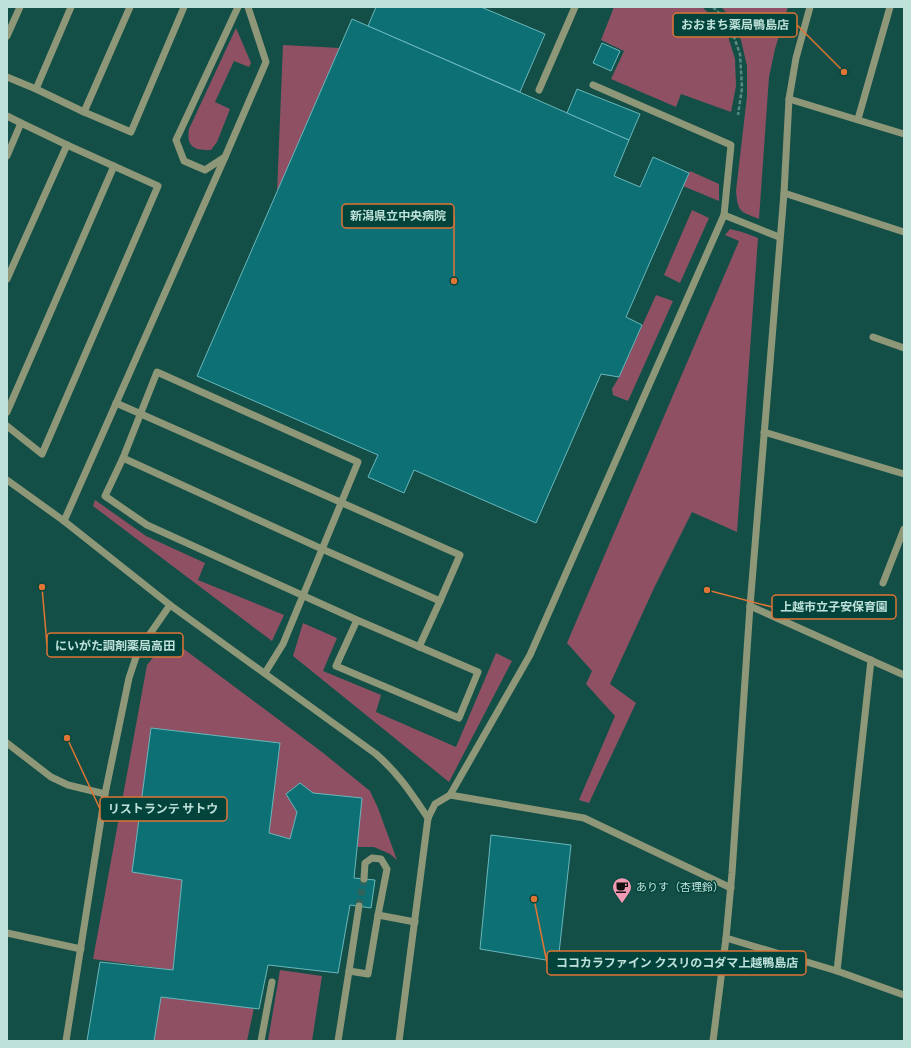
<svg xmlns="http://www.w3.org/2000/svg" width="911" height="1048" font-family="Cabin,'Noto Sans JP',sans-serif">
	<rect width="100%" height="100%" fill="#134f46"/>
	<g fill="#8f5064">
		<polygon points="614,7 702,7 714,18 728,36 735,59 736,86 731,112 681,94 676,107 611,79 624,51 601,40"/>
		<path d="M 721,7 L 788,7 L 775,49 L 769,77 L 759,219 C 740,211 738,213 736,191 L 747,96 L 747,66 L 741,40 L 731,17 Z"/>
		<path d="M 236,28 L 251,63 L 249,67 L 234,61 L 215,102 L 230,109 L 217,142 L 211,150 C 195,151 186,147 189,129 Z"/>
		<polygon points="283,45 340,48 277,193"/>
		<polygon points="690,171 719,184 719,201 683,186"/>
		<polygon points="692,210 709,218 680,283 664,275"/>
		<polygon points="730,229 742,232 758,238 737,532 692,512 655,586 610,684 636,703 589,803 579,800 615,716 586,684 592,671 567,643 739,241 725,235"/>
		<polygon points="656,295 673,301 628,401 613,395 612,389 619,377"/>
		<polygon points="95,500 146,536 205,563 198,580 284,615 272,641 93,506"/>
		<polygon points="303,623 337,638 323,671 381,695 376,712 456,747 496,653 512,661 449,782 293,656"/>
		<polygon points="169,638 322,752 370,791 378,808 397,860 390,854 374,847 357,847 313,793 300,783 286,794 297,812 290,839 269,833 280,743 151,728 133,872 182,880 173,970 93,959 147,665"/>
		<polygon points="280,970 322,976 312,1041 268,1041"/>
		<polygon points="161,997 254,1008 247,1041 154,1041"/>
	</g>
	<g fill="#0d7075" stroke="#69b7bb">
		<polygon points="376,7 481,7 545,34 520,92 368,26"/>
		<polygon points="352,19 629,140 614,176 640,187 653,157 689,173 626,317 642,325 619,377 601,374 536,523 414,470 404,493 368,477 378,455 197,376"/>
		<polygon points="602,43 620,51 611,71 593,63"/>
		<polygon points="577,89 640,114 629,140 567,113"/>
		<polygon points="151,728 280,743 269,833 290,839 297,812 286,794 300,783 313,793 362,798 354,878 375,880 371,908 350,905 338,973 268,965 259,1009 161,997 154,1041 87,1041 100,962 173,970 182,880 132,872"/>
		<polygon points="491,835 571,845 558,962 480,949"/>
	</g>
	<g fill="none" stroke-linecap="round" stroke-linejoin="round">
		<polyline stroke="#2d655c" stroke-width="7" stroke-dasharray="7 3.5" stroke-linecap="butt" points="359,906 364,879"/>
		<polyline stroke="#588a82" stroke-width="2.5" stroke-dasharray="4 2" stroke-linecap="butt" points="713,7 729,23 740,54 742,88 738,115"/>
		<g stroke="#8e9777" stroke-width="7">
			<polyline points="238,7 176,140 184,161 205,170 225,157 266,62 248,7"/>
			<polyline points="7,36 20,7"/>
			<polyline points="7,77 36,89 71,7"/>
			<polyline points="593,85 731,145 724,215"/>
			<polyline points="36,89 84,112 130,7"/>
			<polyline points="539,90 575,7"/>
			<polyline points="789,99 904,134"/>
			<polyline points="84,112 131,132 184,7"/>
			<polyline points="7,116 21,123"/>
			<polyline points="858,119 890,7"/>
			<polyline points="7,156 21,123 67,145"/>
			<polyline points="784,193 904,232"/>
			<polyline points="7,279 67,145 158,186 42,454 7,426"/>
			<polyline points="873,337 904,348"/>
			<polyline points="116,403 141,414 460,555 440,601 322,549 123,458 157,372 358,462 283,644 265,673"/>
			<polyline points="7,412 114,166"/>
			<polyline points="764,432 904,474"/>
			<polyline points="123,458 105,496 147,525 357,620 478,672 459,718 336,666 357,620"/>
			<path d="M 7,480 L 64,521 L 170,605 L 376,754 C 399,774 411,793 428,818"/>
			<polyline points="64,521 225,157"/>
			<polyline points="883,583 904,529"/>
			<polyline points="750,606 904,675"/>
			<polyline points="419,647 440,601"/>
			<polyline points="7,743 51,777 68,785 105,794"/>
			<polyline points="450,795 530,655 724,215 779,237"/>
			<polyline points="364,879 365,863 372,858 381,859 387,869 378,915"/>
			<polyline points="359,906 349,971 368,974 378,915 415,922"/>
			<polyline points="7,933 81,949"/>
			<polyline points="726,938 837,971 904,995"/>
			<polyline points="837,971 871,660"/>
			<polyline points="66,1041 105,794 129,678 138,651 170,605"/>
			<polyline points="261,1041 272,982"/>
			<polyline points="338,1041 349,971"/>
			<polyline points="399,1041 428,818 435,804 450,795 584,818 731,888"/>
			<polyline points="713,1041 726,938 732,873 750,606 784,193 789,99 796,58 810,7"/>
		</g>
	</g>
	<defs>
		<g id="cafe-pin" transform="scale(1)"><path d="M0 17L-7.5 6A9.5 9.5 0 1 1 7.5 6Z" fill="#f19ab4" stroke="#02443b"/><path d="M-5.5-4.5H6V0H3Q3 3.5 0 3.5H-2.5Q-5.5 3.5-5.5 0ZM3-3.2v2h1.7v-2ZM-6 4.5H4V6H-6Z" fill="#111"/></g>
	</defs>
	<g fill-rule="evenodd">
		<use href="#cafe-pin" x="622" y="887"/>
	</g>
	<g text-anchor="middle" stroke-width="3" stroke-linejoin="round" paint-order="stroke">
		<g font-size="11" fill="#bee1d9" stroke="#02443b" text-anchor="start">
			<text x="636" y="891">ありす（杏理鈴）</text>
		</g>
	</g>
	<path fill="none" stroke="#e07435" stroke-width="1.5" d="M844 72L797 25M454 281L454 216M707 590L772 607M42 587L47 645M67 738L100 809M534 899L547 963"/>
	<g fill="#e07435" stroke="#02443b" stroke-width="1.5">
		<circle cx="844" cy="72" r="4"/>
		<circle cx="454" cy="281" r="4"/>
		<circle cx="707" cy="590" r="4"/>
		<circle cx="42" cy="587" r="4"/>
		<circle cx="67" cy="738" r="4"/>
		<circle cx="534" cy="899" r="4"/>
	</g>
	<g fill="#02443b" stroke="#e07435" stroke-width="1.5">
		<rect x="673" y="13" width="124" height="24" rx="4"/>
		<rect x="342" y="204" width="112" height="24" rx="4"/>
		<rect x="772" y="595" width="124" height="24" rx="4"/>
		<rect x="47" y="633" width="136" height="24" rx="4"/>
		<rect x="100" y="797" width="127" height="24" rx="4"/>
		<rect x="547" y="951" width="259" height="24" rx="4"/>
	</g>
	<g font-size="12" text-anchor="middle" font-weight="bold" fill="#bee1d9">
		<text x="735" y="29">おおまち薬局鴨島店</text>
		<text x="398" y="220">新潟県立中央病院</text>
		<text x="834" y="611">上越市立子安保育園</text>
		<text x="115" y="650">にいがた調剤薬局高田</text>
		<text x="163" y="813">リストランテ サトウ</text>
		<text x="677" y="967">ココカラファイン クスリのコダマ上越鴨島店</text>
	</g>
	<rect width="911" height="1048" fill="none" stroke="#bee1d9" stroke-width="16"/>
</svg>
